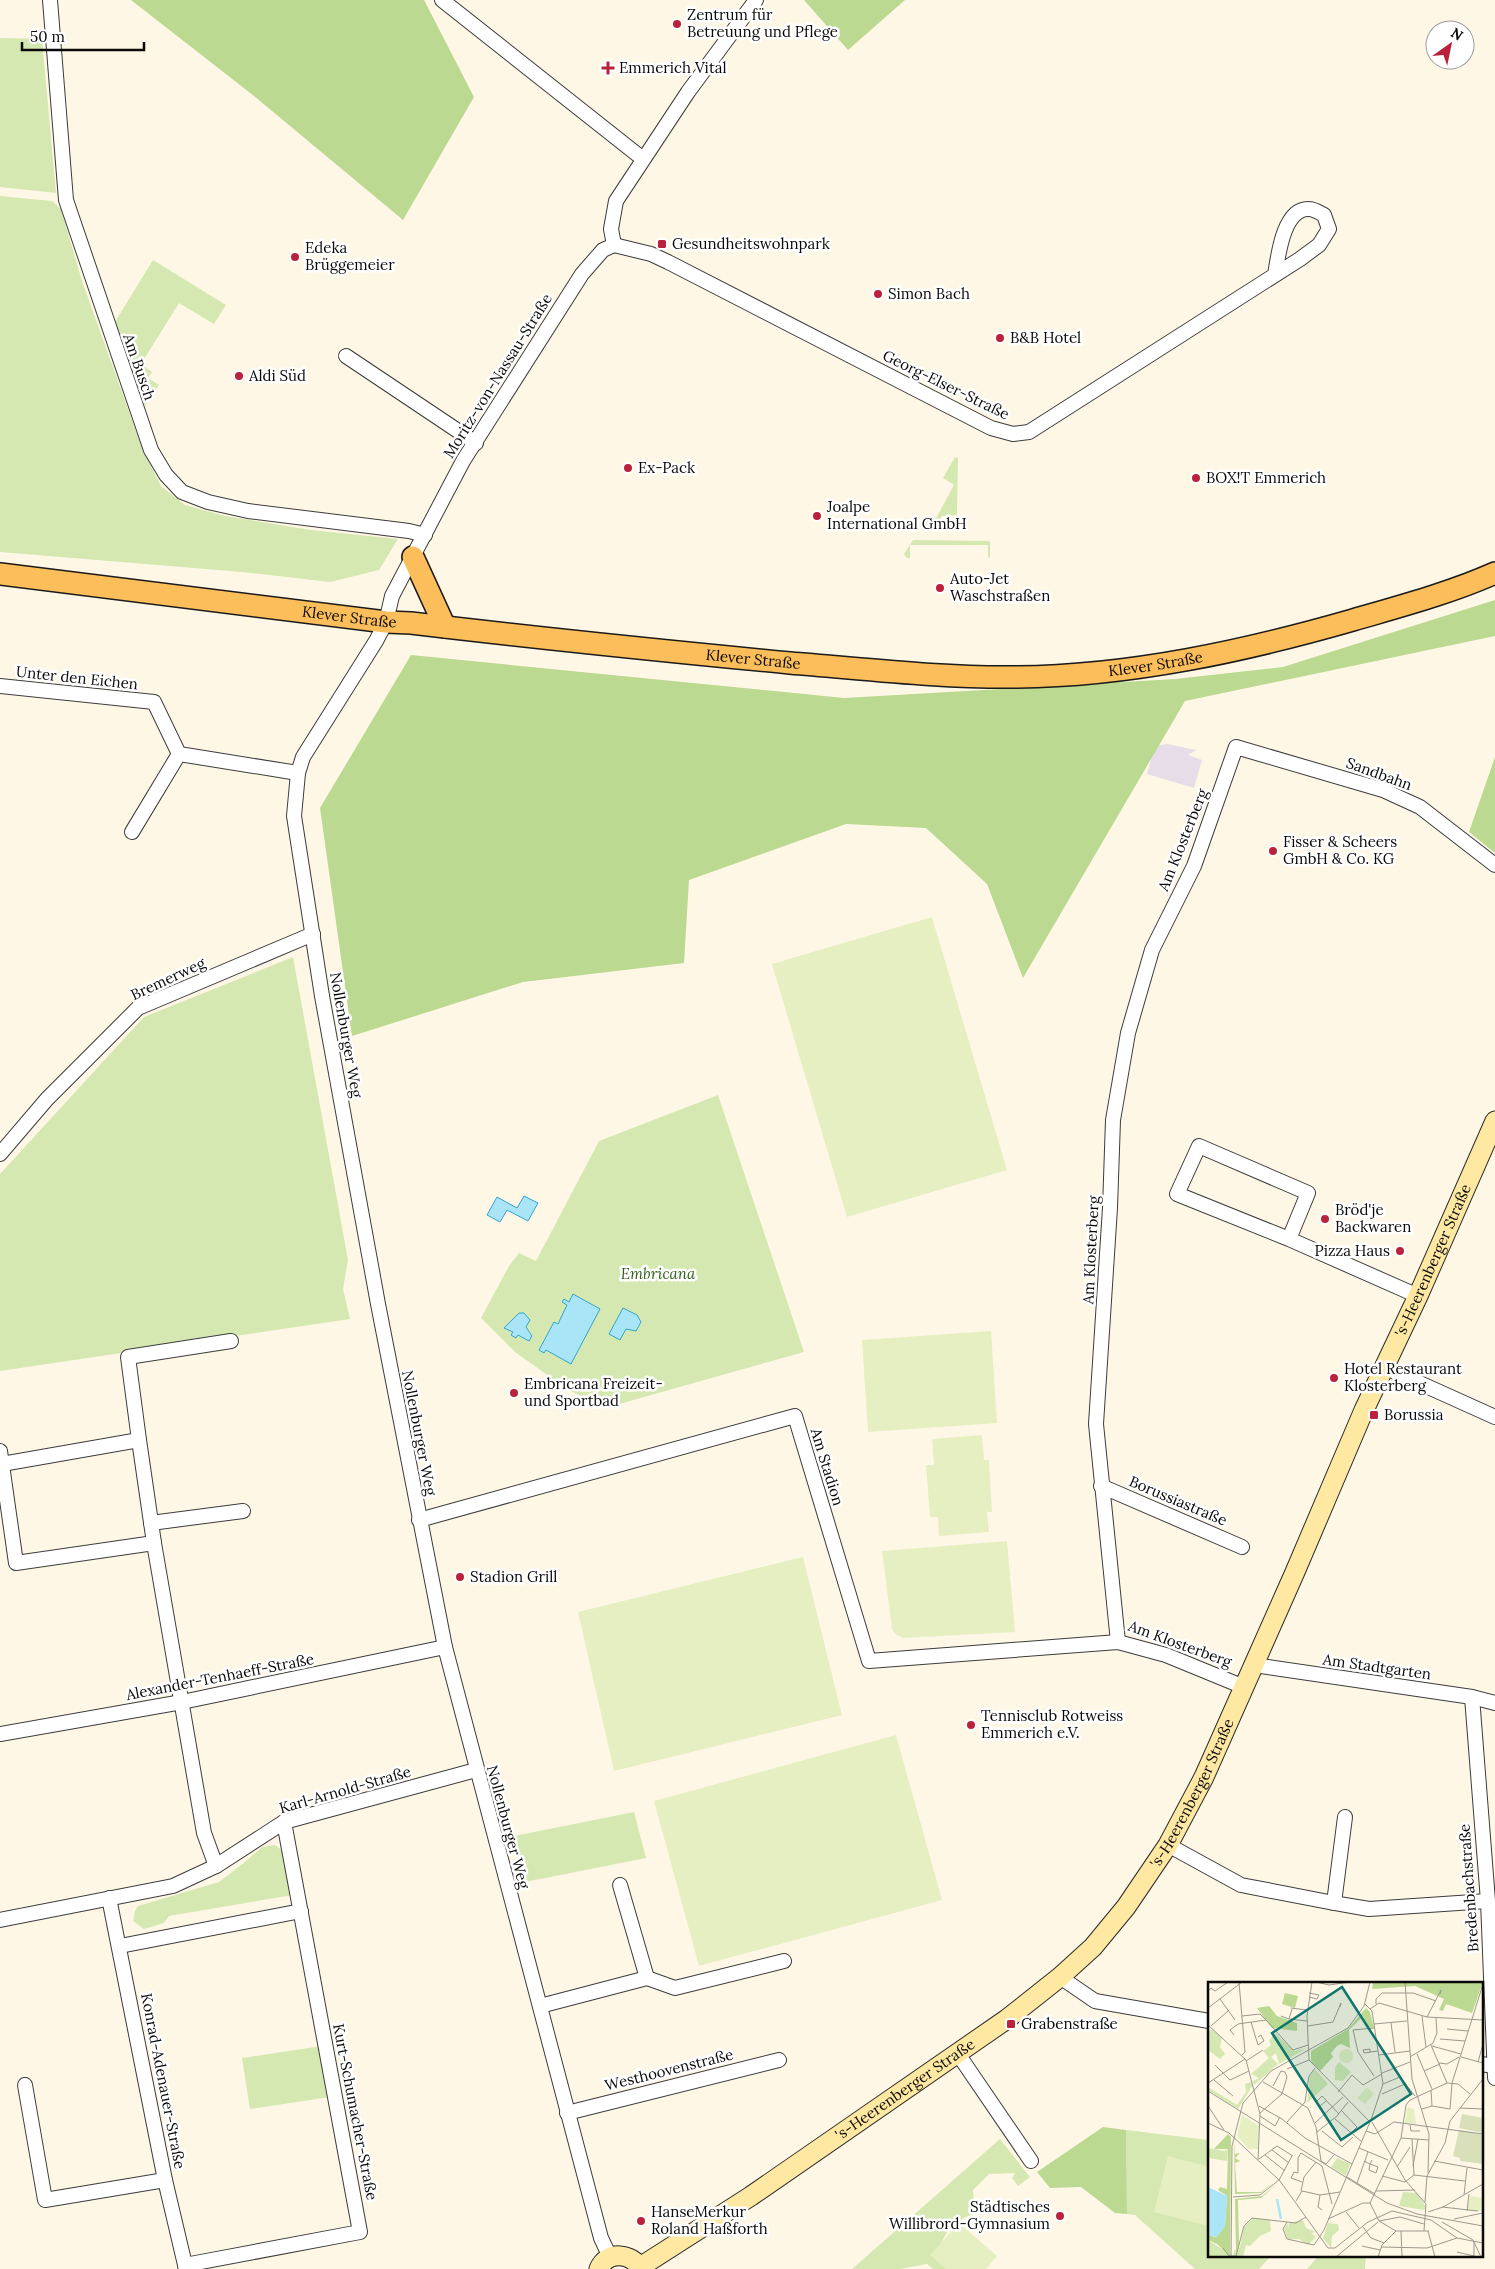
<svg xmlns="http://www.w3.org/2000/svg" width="1495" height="2269" font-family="Lora,serif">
	<rect width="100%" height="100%" fill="#fff7e6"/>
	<polygon fill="#e6dde9" points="1167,744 1196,750 1188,755 1202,760 1194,788 1147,774 1155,746"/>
	<g fill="#d5e8b1">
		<polygon points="0,38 42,39 56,193 0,187"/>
		<polygon points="0,196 52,201 61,209 82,281 141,445 161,486 185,505 225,516 311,530 398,539 379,570 330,582 242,572 0,552"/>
		<polygon points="153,260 226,305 214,324 179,303 141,364 152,372 148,378 159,385 145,406 115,322"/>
		<path d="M 955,457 L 958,458 L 957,515 L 941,516 L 941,531 C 931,531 924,529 922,519 L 923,517 L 934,522 L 954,485 L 943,478 Z"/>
		<polygon points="913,540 990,541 990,557 988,558 988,545 910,545 910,558 907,558 904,554"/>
		<polygon points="293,957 348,1260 343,1289 350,1319 0,1371 0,1174 144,1017"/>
		<polygon points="718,1095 804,1352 605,1408 567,1389 515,1352 481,1318 509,1266 519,1253 536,1261 599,1141"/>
		<polygon points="634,1812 646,1858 525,1882 514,1836"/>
		<polygon points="275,1845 283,1851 293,1895 169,1916 164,1923 144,1929 133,1921 135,1911 138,1906 219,1882 245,1862 262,1847"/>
		<polygon points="322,2046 330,2097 250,2109 242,2058"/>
		<polygon points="1126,2130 1209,2140 1209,2255 1272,2255 1259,2269 1195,2269 1135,2215 1127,2214"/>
		<path d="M 1000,2139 L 1030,2177 L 1018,2186 L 1012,2178 L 1015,2173 L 989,2174 L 973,2190 L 974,2204 L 982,2212 C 958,2217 947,2227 939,2249 L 950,2269 L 933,2269 L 927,2264 L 900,2269 L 852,2269 Z"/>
		<polygon points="1319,2255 1366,2255 1365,2269 1307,2269"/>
	</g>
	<g fill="#bbd990">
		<polygon points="131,0 424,0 474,97 403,220 254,96"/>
		<polygon points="804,0 905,0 848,50"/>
		<polygon points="1495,600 1495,636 1185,701 1023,978 987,884 926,828 846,824 689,880 684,963 523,982 352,1036 320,808 411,655 844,698 1175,679 1283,667"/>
		<polygon points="1495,757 1495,853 1469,832"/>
		<polygon points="1103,2127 1126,2130 1127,2214 1115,2213 1081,2187 1050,2188 1037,2172"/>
	</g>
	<g fill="#e6efc2">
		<polygon points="932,917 1007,1170 847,1217 772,964"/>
		<polygon points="991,1331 997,1423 868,1432 862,1340"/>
		<polygon points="982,1435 984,1460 989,1460 992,1512 987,1512 989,1532 939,1536 938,1517 930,1517 926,1465 934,1465 932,1439"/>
		<polygon points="1007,1541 1015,1632 903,1638 895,1634 892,1629 882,1551"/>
		<polygon points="803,1557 842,1715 614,1771 578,1612"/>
		<polygon points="896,1735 942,1900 699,1966 654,1801"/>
		<polygon points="1168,2156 1209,2167 1209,2226 1154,2212"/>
		<polygon points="959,2223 997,2256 986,2269 946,2269 930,2255"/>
	</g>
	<g fill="#aae4f7" stroke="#31a5ce">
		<polygon points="524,1196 538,1203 528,1221 507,1210 500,1222 487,1215 497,1197 517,1208"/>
		<polygon points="573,1294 600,1309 571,1364 546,1350 544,1353 539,1350 554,1322 558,1324 567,1305 562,1302 564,1299 569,1302"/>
		<polygon points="623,1308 637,1315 641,1322 636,1331 626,1329 620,1340 609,1334"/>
		<polygon points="519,1313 524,1313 530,1320 526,1327 532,1336 529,1341 518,1335 516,1338 511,1335 513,1332 504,1328"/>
	</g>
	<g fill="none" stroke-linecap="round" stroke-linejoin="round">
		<g stroke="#3c3c3c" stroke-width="16">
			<g id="street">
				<polyline points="50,0 66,200 151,450 166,475 182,492 208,502 248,511 409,531 425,535"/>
				<polyline points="442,0 643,159"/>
				<path d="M 614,245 L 651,254 L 668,262 L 991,428 L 1013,434 L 1029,432 L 1300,259 L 1319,245 L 1329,229 L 1324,215 C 1320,213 1314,209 1309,209 C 1283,208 1278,257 1275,275"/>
				<polyline points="614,245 611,229 616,201 688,92 756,0"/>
				<polyline points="346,356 476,443"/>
				<polyline points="0,686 154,702 179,754 298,773"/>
				<polyline points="132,832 179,754"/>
				<polyline points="0,1154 47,1099 138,1008 313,934"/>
				<polyline points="1289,1239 1308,1193 1199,1146 1177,1194 1289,1239 1418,1296"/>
				<polyline points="1384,1367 1495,1417"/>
				<polyline points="139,1440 128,1357 231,1341"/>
				<polyline points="0,1451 16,1563 154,1543"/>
				<polyline points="2,1464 139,1440 154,1543 204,1833 216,1866"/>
				<polyline points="1101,1486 1242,1547"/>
				<polyline points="419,1520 795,1416 869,1661 1118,1642 1166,1655 1244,1687"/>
				<polyline points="151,1523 243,1511"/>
				<polyline points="1118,1642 1096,1424 1110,1208 1113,1120 1128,1033 1152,950 1194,866 1236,747 1383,790 1420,807 1495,865"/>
				<polyline points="1254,1665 1472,1697 1495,1703"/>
				<polyline points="1472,1697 1488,1901 1495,2078"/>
				<polyline points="0,1734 182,1702 445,1647"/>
				<polyline points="1168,1845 1241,1885 1334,1903 1369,1909 1488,1901"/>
				<polyline points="620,1885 647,1978"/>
				<polyline points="109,1898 165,2180 186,2269"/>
				<polyline points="1334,1903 1345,1817"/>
				<polyline points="0,1920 173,1886 216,1866 284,1822 476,1770"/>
				<polyline points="120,1946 301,1911"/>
				<polyline points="1060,1977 1095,2001 1209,2021"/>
				<polyline points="540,2006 647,1978 675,1988 784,1961"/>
				<polyline points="958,2054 1031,2161"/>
				<polyline points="1481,2064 1494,2066"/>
				<polyline points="25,2085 45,2200 165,2180"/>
				<polyline points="567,2113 779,2060"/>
				<polyline points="610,2257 601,2238 445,1647 378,1304 322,996 294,816 298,773 303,757 376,641 386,622 392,596 463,461 582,274 603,250 614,245"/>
				<polyline points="185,2265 360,2232 284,1822"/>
			</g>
		</g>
		<g stroke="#2b2b2b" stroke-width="21">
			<g id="secondary">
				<path id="s1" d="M 640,2267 L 751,2196 L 1007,2019 L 1060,1977 L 1093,1947 L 1126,1907 L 1168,1845 L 1204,1777 L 1295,1572 L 1364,1410 L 1418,1296 L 1495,1121"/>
				<path d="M 599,2269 C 607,2250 632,2253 641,2269"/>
			</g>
		</g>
		<g stroke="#1a1a1a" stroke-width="24">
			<g id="primary">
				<polyline points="413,557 445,627"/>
				<path id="s2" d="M 0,574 L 386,622 L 411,623 C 537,638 664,651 790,663 C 866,669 941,678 1017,677 C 1130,676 1245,651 1353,620 C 1401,606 1450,593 1495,573"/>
			</g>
		</g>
		<use href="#street" stroke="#fff" stroke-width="14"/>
		<use href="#secondary" stroke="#ffe8a1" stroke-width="19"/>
		<use href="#primary" stroke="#fbbe5a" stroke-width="21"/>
	</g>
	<g fill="#ba213d" stroke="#fff" stroke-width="2">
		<circle cx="677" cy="24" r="5"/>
		<path d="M605.5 60.5h5v5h5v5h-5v5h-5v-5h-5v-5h5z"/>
		<rect x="657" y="239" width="10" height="10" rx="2.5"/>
		<circle cx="295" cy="257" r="5"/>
		<circle cx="878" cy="294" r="5"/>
		<circle cx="1000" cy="338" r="5"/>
		<circle cx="239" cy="376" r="5"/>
		<circle cx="628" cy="468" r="5"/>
		<circle cx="1196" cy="478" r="5"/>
		<circle cx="817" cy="516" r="5"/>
		<circle cx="940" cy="588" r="5"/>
		<circle cx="1273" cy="851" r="5"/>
		<circle cx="1325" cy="1219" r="5"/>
		<circle cx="1400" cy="1251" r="5"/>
		<circle cx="1334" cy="1378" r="5"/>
		<circle cx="514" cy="1393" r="5"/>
		<rect x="1369" y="1410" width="10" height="10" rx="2.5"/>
		<circle cx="460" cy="1577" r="5"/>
		<circle cx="971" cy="1725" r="5"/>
		<rect x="1006" y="2019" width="10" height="10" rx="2.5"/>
		<circle cx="1060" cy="2216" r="5"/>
		<circle cx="641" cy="2221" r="5"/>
	</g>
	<g text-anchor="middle" stroke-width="5" stroke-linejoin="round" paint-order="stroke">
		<g font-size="15" fill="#090909" stroke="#fff" text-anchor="start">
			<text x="687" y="20">Zentrum für<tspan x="687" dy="17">Betreuung und Pflege</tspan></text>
			<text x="619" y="73">Emmerich Vital</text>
			<text x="672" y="249">Gesundheitswohnpark</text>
			<text x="305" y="253">Edeka<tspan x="305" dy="17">Brüggemeier</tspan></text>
			<text x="888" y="299">Simon Bach</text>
			<text x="1010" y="343">B&amp;B Hotel</text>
			<text x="249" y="381">Aldi Süd</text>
			<text x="638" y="473">Ex-Pack</text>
			<text x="1206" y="483">BOX!T Emmerich</text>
			<text x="827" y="512">Joalpe<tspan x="827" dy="17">International GmbH</tspan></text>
			<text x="950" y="584">Auto-Jet<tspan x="950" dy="17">Waschstraßen</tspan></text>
			<text x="1283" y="847">Fisser &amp; Scheers<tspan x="1283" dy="17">GmbH &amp; Co. KG</tspan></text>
			<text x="1335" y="1215">Bröd'je<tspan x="1335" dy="17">Backwaren</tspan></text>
			<text x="1390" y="1256" text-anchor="end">Pizza Haus</text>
			<text x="1344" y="1374">Hotel Restaurant<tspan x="1344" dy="17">Klosterberg</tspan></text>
			<text x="524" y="1389">Embricana Freizeit-<tspan x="524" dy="17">und Sportbad</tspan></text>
			<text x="1384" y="1420">Borussia</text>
			<text x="470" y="1582">Stadion Grill</text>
			<text x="981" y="1721">Tennisclub Rotweiss<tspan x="981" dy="17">Emmerich e.V.</tspan></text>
			<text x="1021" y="2029">Grabenstraße</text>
			<text x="1050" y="2212" text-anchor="end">Städtisches<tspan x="1050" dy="17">Willibrord-Gymnasium</tspan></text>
			<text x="651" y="2217">HanseMerkur<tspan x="651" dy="17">Roland Haßforth</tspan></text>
		</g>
		<g font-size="15" fill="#090909" stroke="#fff">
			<text transform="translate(139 367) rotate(71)" y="5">Am Busch</text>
			<text transform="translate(498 376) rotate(-58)" y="5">Moritz-von-Nassau-Straße</text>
			<text transform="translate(946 385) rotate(26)" y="5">Georg-Elser-Straße</text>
			<text dy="5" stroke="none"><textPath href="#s2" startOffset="352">Klever Straße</textPath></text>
			<text dy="5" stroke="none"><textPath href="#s2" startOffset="758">Klever Straße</textPath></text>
			<text dy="5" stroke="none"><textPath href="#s2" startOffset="1162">Klever Straße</textPath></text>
			<text transform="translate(77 678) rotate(6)" y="5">Unter den Eichen</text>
			<text transform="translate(1379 774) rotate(20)" y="5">Sandbahn</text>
			<text transform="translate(1183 840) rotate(-68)" y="5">Am Klosterberg</text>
			<text transform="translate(168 979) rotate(-25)" y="5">Bremerweg</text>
			<text transform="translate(346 1035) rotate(80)" y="5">Nollenburger Weg</text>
			<text transform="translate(1091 1250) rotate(-87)" y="5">Am Klosterberg</text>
			<text dy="5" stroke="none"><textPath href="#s1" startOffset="1324">'s-Heerenberger Straße</textPath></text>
			<text transform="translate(419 1433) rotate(79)" y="5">Nollenburger Weg</text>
			<text transform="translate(827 1467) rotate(73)" y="5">Am Stadion</text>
			<text transform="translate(1178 1501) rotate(23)" y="5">Borussiastraße</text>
			<text transform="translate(1180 1644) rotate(20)" y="5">Am Klosterberg</text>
			<text transform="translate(1377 1667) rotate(8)" y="5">Am Stadtgarten</text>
			<text transform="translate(220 1677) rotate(-11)" y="5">Alexander-Tenhaeff-Straße</text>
			<text transform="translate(345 1790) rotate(-16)" y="5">Karl-Arnold-Straße</text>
			<text dy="5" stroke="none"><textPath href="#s1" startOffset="739">'s-Heerenberger Straße</textPath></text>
			<text transform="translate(508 1827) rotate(75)" y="5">Nollenburger Weg</text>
			<text transform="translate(1469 1888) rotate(-94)" y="5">Bredenbachstraße</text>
			<text transform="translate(669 2070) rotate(-14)" y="5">Westhoovenstraße</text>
			<text transform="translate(163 2081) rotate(79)" y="5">Konrad-Adenauer-Straße</text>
			<text dy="5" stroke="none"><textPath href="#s1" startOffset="319">'s-Heerenberger Straße</textPath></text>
			<text transform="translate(355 2112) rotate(79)" y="5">Kurt-Schumacher-Straße</text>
		</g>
		<g font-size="15" font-style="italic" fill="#32601b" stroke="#fff">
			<text x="658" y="1279">Embricana</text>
		</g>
	</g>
	<g transform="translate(1208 1982)">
		<rect width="275" height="275" fill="#fff7e6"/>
		<path d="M 3,47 L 14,55 L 12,65 L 17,72 L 12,77 L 0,68 L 0,50 ZM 67,51 L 86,69 L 99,66 L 71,82 L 68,71 L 63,75 L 70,82 L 46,103 L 45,99 L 51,96 L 43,92 L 61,76 L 55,69 L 63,63 L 61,59 ZM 131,80 L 143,90 L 135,99 L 127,98 L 127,86 ZM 107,87 L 120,102 L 99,121 L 102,94 ZM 43,100 L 44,104 L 30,127 L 0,108 L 0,105 L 29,123 L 38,110 L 37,102 ZM 0,166 L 16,169 L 20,167 L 19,179 L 0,176 ZM 129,176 L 142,182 L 138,194 L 123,185 ZM 195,210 L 209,211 L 218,225 L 216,228 L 191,224 ZM 45,236 L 62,238 L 63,249 L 52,254 L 42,264 L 38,263 L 35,275 L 0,275 L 0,258 L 25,274 L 26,269 L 32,265 L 36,245 ZM 95,238 L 98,246 L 108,250 L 103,251 L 108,255 L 100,263 L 91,257 L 80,257 L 76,247 L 80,241 L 81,247 L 81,241 ZM 120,241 L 130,242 L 131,248 L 124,254 L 123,266 L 115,256 Z" fill="#d5e8b1"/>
		<path d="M 165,0 L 275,0 L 264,31 L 238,22 L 235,29 L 231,28 L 236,17 L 207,4 L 164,7 ZM 77,11 L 90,14 L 87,26 L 74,22 ZM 61,24 L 69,34 L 89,41 L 89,49 L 64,46 L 49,26 ZM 158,26 L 162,30 L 166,46 L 158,45 L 155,34 L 141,48 L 142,66 L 133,62 L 129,64 L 123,71 L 125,75 L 112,89 L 103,79 L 103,69 L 140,47 ZM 20,152 L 23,155 L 22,274 L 9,262 L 0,258 L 0,253 L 8,255 L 17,244 L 19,214 L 10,208 L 12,205 L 19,207 L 20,167 L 6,167 ZM 26,157 L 27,172 L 32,171 L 27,176 L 32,179 L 27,181 L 29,210 L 53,210 L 65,200 L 53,211 L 27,212 ZM 71,201 L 53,216 L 30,218 L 31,262 L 28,271 L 27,217 L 54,214 Z" fill="#bbd990"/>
		<path d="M 254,132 L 275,136 L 275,151 L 251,146 ZM 251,148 L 275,153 L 275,182 L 252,179 L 252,176 L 245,174 Z" fill="#d8dfb9"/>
		<path d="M131 74a7 7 0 1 1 14 0a7 7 0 1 1-14 0ZM 159,105 L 166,112 L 157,122 L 149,116 ZM 199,125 L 206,127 L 208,142 L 197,141 ZM 34,133 L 51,144 L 50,167 L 41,167 L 29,154 ZM 262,214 L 275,216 L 275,229 L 259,228 Z" fill="#e6efc2"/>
		<path d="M 0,205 L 19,214 L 17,244 L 9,255 L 0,253 Z" fill="#aae4f7"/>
		<path fill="none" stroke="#aae4f7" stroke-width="2.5" d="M 69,217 L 73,237"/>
		<path fill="none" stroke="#9d988e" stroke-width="1" d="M 31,0 L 37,70 L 34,73M 104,0 L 99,34 L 101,78 L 161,139M 108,0 L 121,3 L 142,0M 197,0 L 204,97 L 221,152 L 220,191M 0,9 L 3,6 L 7,9 L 20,0M 101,15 L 109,17 L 111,13 L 101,11M 12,17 L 27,38M 157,22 L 164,29 L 175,102 L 163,138M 168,22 L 168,17 L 174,11 L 205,11 L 228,19M 0,26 L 34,0M 83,26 L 99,28M 162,27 L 171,21 L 219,35 L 275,38M 34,34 L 52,32 L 58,38M 73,34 L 81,37 L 84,27M 214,34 L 218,65M 219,35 L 233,8 L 232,12M 81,37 L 99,39M 43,40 L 50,63 L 56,59 L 53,53 L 50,55M 183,41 L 187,70M 166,42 L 199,39M 0,43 L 38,78 L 52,132 L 50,178M 3,44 L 20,29M 100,44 L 125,40 L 133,21 L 132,25M 166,46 L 145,48 L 150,70 L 166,94M 239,47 L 260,49M 26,53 L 22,48 L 30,42 L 58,38 L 85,68 L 100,63M 232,57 L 257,59M 223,63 L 239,101M 224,64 L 253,72M 162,70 L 162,67 L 155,68 L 156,71 L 170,69M 209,72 L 224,107M 171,73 L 202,69M 202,75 L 225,61 L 229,51 L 228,36M 253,75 L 275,81M 38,79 L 55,68M 270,80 L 275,62M 231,81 L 239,82 L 251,75M 7,83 L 22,98 L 41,89M 185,86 L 207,114M 79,87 L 101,78M 216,89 L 232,82M 174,91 L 202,80M 6,98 L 25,114M 55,100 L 100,126 L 108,145 L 113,179 L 118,182 L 126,173M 0,101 L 37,77M 175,102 L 192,95M 223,108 L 224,124M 0,109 L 179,221 L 209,232 L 275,244M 130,110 L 144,93 L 155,103 L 174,92M 174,112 L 197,102M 105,116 L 112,124 L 118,119M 108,120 L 114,114 L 131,132M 0,124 L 16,148M 51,124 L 74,137 L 97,156 L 144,182M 252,126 L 275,127M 214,127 L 224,124 L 242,127 L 244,101 L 275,2M 133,128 L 149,145 L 142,152M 52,131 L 74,112 L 79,95 L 77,90 L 73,89 L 65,104M 52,134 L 67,144 L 72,135M 127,137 L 154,160M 79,140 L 97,120 L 101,94 L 107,86M 164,140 L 197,198 L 218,222 L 216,249M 0,141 L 21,151 L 72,199 L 120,266 L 127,266 L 160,240 L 184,229 L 223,238 L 249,256 L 275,261M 107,141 L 135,115M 202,143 L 203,149 L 212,149M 114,149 L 134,165 L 145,155M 158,149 L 167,152 L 186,140 L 275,152M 109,150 L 129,134 L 140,120M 193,156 L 221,158M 204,157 L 206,193M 151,166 L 180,178M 64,168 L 81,181M 57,173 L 77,189M 51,177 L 69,164 L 85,174M 156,179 L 162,182 L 170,185 L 168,191 L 161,188 L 162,182 L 164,178M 226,179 L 275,188M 205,184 L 210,157M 189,185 L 202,165M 174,194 L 197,200 L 206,193 L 257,199M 139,195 L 167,212M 71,198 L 84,174M 94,200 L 83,196 L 86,190 L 90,191 L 90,176 L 93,171 L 114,184 L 124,222M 149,201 L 160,170M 93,209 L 96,195 L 108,180M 168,209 L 207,208M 112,213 L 110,225 L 114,228M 256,213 L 259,186M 25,215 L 52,213 L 71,198M 88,219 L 94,209 L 112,213 L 132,210M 217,220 L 219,194 L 237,161 L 242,139 L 275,97M 234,225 L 270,229M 259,229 L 261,212M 138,230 L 151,246M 220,230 L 235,225 L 275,202M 120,237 L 155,221 L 162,221M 246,237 L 275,231M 171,239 L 192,235 L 216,242M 79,240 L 75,247 L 79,257 L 106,263 L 116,248 L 162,140M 234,240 L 265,258 L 273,275M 155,245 L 163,256 L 176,261M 188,249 L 171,239 L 162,221 L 193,156 L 198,123 L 202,118 L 239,101 L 250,102 L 262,112M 193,249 L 194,275M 220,249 L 227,275M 154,264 L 172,268M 173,265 L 219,266 L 249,256M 15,266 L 21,274 L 28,274 L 36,244 L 44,236 L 88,241 L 98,235M 249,270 L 266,274M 23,275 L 24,164 L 35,121 L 63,89 L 140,46 L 156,24 L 162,0M 128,275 L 170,240M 170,275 L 174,263 L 188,249 L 221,249M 266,275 L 266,259"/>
		<path fill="#0f766e" fill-opacity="0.15" stroke="#0f766e" stroke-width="2.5" d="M 134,5 L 203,112 L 133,158 L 64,51 Z"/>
		<rect width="275" height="275" fill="none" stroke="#090909" stroke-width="2.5"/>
	</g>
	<g transform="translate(1450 45) rotate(33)"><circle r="24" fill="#ffffff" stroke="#9d9d9d"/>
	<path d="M0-4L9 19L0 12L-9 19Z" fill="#ba213d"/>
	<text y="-8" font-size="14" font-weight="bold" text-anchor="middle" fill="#090909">N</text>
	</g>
	<path d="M22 42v8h122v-8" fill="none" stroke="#090909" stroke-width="2.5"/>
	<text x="30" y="42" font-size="15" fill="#090909" stroke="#ffffff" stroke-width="4" paint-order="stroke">50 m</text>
</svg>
